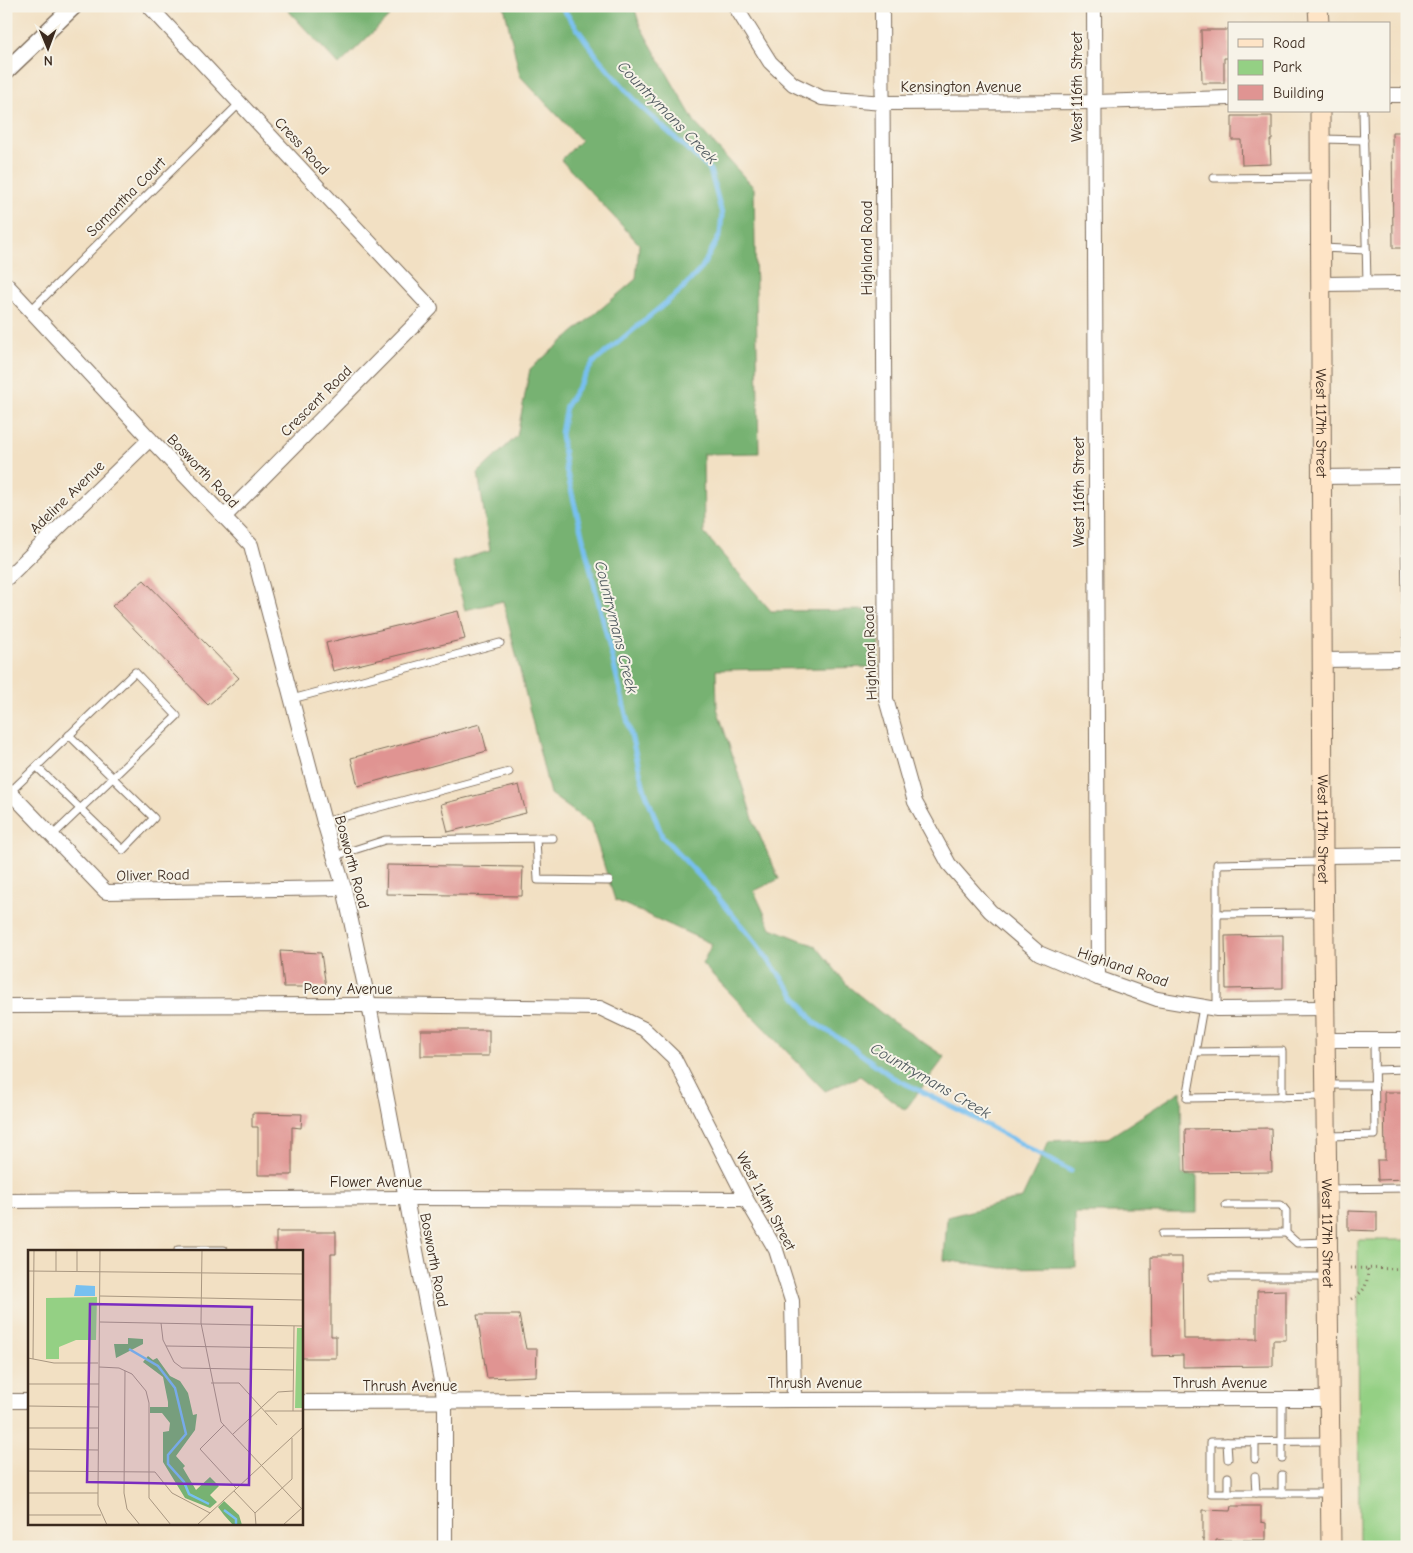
<svg xmlns="http://www.w3.org/2000/svg" width="1413" height="1553" font-family="'Comic Neue',sans-serif">
	<rect width="100%" height="100%" fill="#f7f3e8"/>
	<filter id="ink" filterUnits="userSpaceOnUse"><feTurbulence type="fractalNoise" baseFrequency=".02" numOctaves="2"/><feDisplacementMap in="SourceGraphic" scale="10" xChannelSelector="R" yChannelSelector="G"/><feConvolveMatrix kernelMatrix="1 2 1 2 8 2 1 2 1" color-interpolation-filters="sRGB"/></filter>
	<filter id="wash" filterUnits="userSpaceOnUse"><feTurbulence type="fractalNoise" baseFrequency=".0096" numOctaves="4" result="noise"/><feDisplacementMap in="SourceGraphic" scale="20" xChannelSelector="R" yChannelSelector="G"/><feGaussianBlur stdDeviation="1.12" result="paint"/><feColorMatrix in="noise" values="0 0 0 0 0 0 0 0 0 0 0 0 0 0 0 0 0 1.4 0 .05"/><feComposite in="paint" operator="in"/></filter>
	<g filter="url(#wash)">
		<rect width="100%" height="100%" fill="#f2e0c3"/>
		<polygon fill="#94d084" stroke="#687d51" points="1358,1240 1407,1240 1407,1547 1359,1547"/>
		<g fill="#77b272" stroke="#596e48">
			<polygon points="284,6 400,6 339,65"/>
			<polygon points="504,6 634,6 640,26 696,124 754,188 759,453 703,454 704,533 771,611 878,610 879,667 716,670 717,708 755,825 779,879 754,891 771,928 816,946 849,987 890,1020 945,1057 905,1110 860,1076 825,1091 702,964 712,944 615,900 591,824 550,794 503,601 465,610 452,562 490,551 478,473 517,436 530,369 636,279 639,244 561,160 581,140 520,76"/>
			<polygon points="1181,1091 1182,1175 1197,1175 1197,1213 1075,1213 1076,1267 1002,1268 944,1260 947,1217 1022,1198 1049,1141 1108,1138"/>
		</g>
		<g fill="none" stroke-linecap="round" stroke-linejoin="round">
			<polyline stroke="#77c0f0" stroke-width="5" points="561,6 599,59 640,106 710,170 722,214 720,235 701,269 679,292 593,363 566,406 561,434 566,469 644,788 662,836 708,885 755,942 815,1023 845,1042 892,1077 961,1111 1071,1171"/>
		</g>
		<g id="blocks">
			<g fill="#e09492">
				<polygon points="1201,30 1229,30 1229,58 1224,58 1224,83 1202,83"/>
				<polygon points="1232,116 1272,116 1272,140 1270,140 1271,164 1242,165 1241,140 1232,140"/>
				<polygon points="1392,132 1407,132 1407,248 1393,248"/>
				<polygon points="144,580 239,678 208,705 112,606"/>
				<polygon points="458,611 465,639 333,671 326,643"/>
				<polygon points="480,724 487,751 358,786 351,758"/>
				<polygon points="519,785 526,813 448,832 441,804"/>
				<polygon points="387,865 523,867 522,896 386,894"/>
				<polygon points="1283,935 1283,988 1226,989 1225,936"/>
				<polygon points="280,951 321,953 326,987 284,987"/>
				<rect x="421" y="1030" width="68" height="26"/>
				<polygon points="1384,1092 1407,1092 1407,1179 1378,1180 1377,1160 1385,1160"/>
				<polygon points="252,1113 302,1114 301,1128 292,1127 292,1175 258,1175 258,1127 252,1127"/>
				<polygon points="1271,1128 1272,1172 1186,1173 1185,1129"/>
				<polygon points="1348,1211 1377,1212 1377,1231 1348,1230"/>
				<polygon points="276,1232 336,1232 336,1254 331,1254 331,1336 336,1336 336,1358 301,1358 301,1252 276,1252"/>
				<polygon points="1151,1257 1182,1257 1183,1339 1257,1339 1257,1291 1286,1290 1286,1340 1273,1340 1273,1366 1183,1367 1183,1355 1152,1356"/>
				<polygon points="477,1315 519,1315 526,1349 537,1349 536,1376 487,1378"/>
				<polygon points="1232,1506 1261,1506 1261,1522 1266,1523 1266,1540 1216,1540 1216,1547 1204,1547 1204,1540 1203,1540 1203,1510 1231,1511"/>
			</g>
		</g>
	</g>
	<g filter="url(#ink)">
		<use href="#blocks" fill-opacity="0" stroke="#7b6a58" stroke-width="1"/>
		<g fill="none" stroke-linecap="round" stroke-linejoin="round">
			<g stroke="#7b6a58" stroke-width="9">
				<g id="service">
					<polyline points="1363,111 1367,284"/>
					<polyline points="1322,139 1364,140"/>
					<polyline points="1214,178 1320,177"/>
					<polyline points="1322,248 1366,250"/>
					<polyline points="31,310 240,103"/>
					<polyline points="1404,476 1407,654"/>
					<polyline points="292,699 500,643"/>
					<polyline points="37,767 123,850 154,818 69,735"/>
					<polyline points="10,792 135,672 177,716 52,836"/>
					<polyline points="324,822 509,772"/>
					<polyline points="536,838 538,880 609,881"/>
					<polyline points="335,856 385,840 553,838"/>
					<polyline points="1217,914 1324,913"/>
					<polyline points="1203,1007 1187,1098 1325,1096"/>
					<polyline points="1217,1009 1217,864 1322,862"/>
					<polyline points="1195,1052 1282,1051 1282,1097"/>
					<polyline points="1374,1070 1407,1069"/>
					<polyline points="1327,1085 1375,1085"/>
					<polyline points="1327,1136 1375,1135 1374,1040"/>
					<polyline points="1329,1189 1407,1188"/>
					<polyline points="1226,1205 1281,1205 1286,1211 1286,1233 1297,1243 1326,1242"/>
					<polyline points="1162,1234 1286,1233"/>
					<polyline points="178,1252 178,1250 224,1250 224,1252"/>
					<polyline points="1213,1277 1327,1277"/>
					<polyline points="1227,1442 1228,1459"/>
					<polyline points="1282,1458 1282,1399"/>
					<polyline points="1255,1459 1255,1442"/>
					<polyline points="1282,1475 1282,1493"/>
					<polyline points="1255,1476 1256,1493"/>
					<polyline points="1228,1477 1228,1493"/>
					<polyline points="1328,1493 1211,1493 1211,1442 1329,1441"/>
				</g>
			</g>
			<g stroke="#7b6a58" stroke-width="16">
				<g id="minor">
					<polyline points="149,6 431,308 225,516"/>
					<polyline points="735,6 770,62 793,84 822,98 883,103 1094,102 1229,98"/>
					<polyline points="882,6 886,699 915,802 949,864 990,911 1039,953 1098,978 1157,999 1217,1009 1325,1008"/>
					<polyline points="1094,6 1098,978"/>
					<polyline points="1389,95 1407,95"/>
					<polyline points="6,284 150,439 251,545 324,822 344,888 369,1005 445,1402 445,1547"/>
					<polyline points="1321,284 1407,283"/>
					<polyline points="1320,477 1407,476"/>
					<polyline points="6,579 150,439"/>
					<polyline points="1322,660 1407,659"/>
					<polyline points="6,788 106,892 344,888"/>
					<polyline points="1323,856 1407,855"/>
					<polyline points="6,1006 369,1005 600,1008 644,1029 674,1058 746,1199 776,1250 792,1301 794,1400"/>
					<polyline points="1326,1040 1407,1040"/>
					<polyline points="6,1201 405,1198 746,1199"/>
					<polyline points="6,1401 29,1401"/>
					<polyline points="301,1402 794,1400 1330,1399"/>
				</g>
			</g>
			<g stroke="#7b6a58" stroke-width="19">
				<polyline id="tertiary" points="6,71 74,6"/>
			</g>
			<g stroke="#7b6a58" stroke-width="21">
				<g id="secondary">
					<polyline points="1318,6 1319,24"/>
					<path id="s1" d="M 1320,111 L 1323,856 L 1331,1547"/>
				</g>
			</g>
			<g stroke="#7b6a58" stroke-width="3" stroke-dasharray="1 4" stroke-linecap="butt">
				<polyline points="1350,1268 1407,1269"/>
				<path d="M 1351,1299 C 1366,1291 1367,1285 1368,1269"/>
			</g>
			<use href="#service" stroke="#fff" stroke-width="7"/>
			<use href="#minor" stroke="#fff" stroke-width="14"/>
			<use href="#tertiary" stroke="#fff" stroke-width="16"/>
			<use href="#secondary" stroke="#fee4c6" stroke-width="19"/>
		</g>
	</g>
	<g text-anchor="middle" stroke-width="4" stroke-linejoin="round" paint-order="stroke">
		<g font-size="15" fill="#3b2a1e" stroke="#f7f3e8">
			<text x="961" y="92">Kensington Avenue</text>
			<text transform="translate(1077 87) rotate(-90)" y="5">West 116th Street</text>
			<text transform="translate(302 146) rotate(47)" y="5">Cress Road</text>
			<text transform="translate(126 197) rotate(-45)" y="5">Samantha Court</text>
			<text transform="translate(867 248) rotate(-90)" y="5">Highland Road</text>
			<text transform="translate(316 401) rotate(-45)" y="5">Crescent Road</text>
			<text dy="5" stroke="none"><textPath href="#s1" startOffset="312">West 117th Street</textPath></text>
			<text transform="translate(203 471) rotate(46)" y="5">Bosworth Road</text>
			<text transform="translate(1079 492) rotate(-90)" y="5">West 116th Street</text>
			<text transform="translate(67 497) rotate(-44)" y="5">Adeline Avenue</text>
			<text transform="translate(870 653) rotate(-92)" y="5">Highland Road</text>
			<text dy="5" stroke="none"><textPath href="#s1" startOffset="718">West 117th Street</textPath></text>
			<text transform="translate(352 862) rotate(75)" y="5">Bosworth Road</text>
			<text transform="translate(153 875) rotate(-1)" y="5">Oliver Road</text>
			<text transform="translate(1123 967) rotate(19)" y="5">Highland Road</text>
			<text x="348" y="994">Peony Avenue</text>
			<text x="376" y="1187">Flower Avenue</text>
			<text transform="translate(766 1201) rotate(62)" y="5">West 114th Street</text>
			<text dy="5" stroke="none"><textPath href="#s1" startOffset="1122">West 117th Street</textPath></text>
			<text transform="translate(434 1260) rotate(79)" y="5">Bosworth Road</text>
			<text x="815" y="1388">Thrush Avenue</text>
			<text x="1220" y="1388">Thrush Avenue</text>
			<text x="410" y="1391">Thrush Avenue</text>
		</g>
		<g font-size="16" font-style="italic" fill="#4d575d" stroke="#f7f3e8">
			<text transform="translate(668 112) rotate(46)" y="6">Countrymans Creek</text>
			<text transform="translate(617 627) rotate(76)" y="6">Countrymans Creek</text>
			<text transform="translate(931 1080) rotate(30)" y="6">Countrymans Creek</text>
		</g>
	</g>
	<g transform="translate(28 1250)">
		<rect width="275" height="275" fill="#f2e0c3"/>
		<path d="M 69,47 L 68,90 L 48,90 L 31,97 L 31,109 L 18,109 L 18,48 ZM 269,78 L 275,78 L 275,158 L 267,158 Z" fill="#94d084"/>
		<path d="M 100,88 L 115,89 L 115,94 L 88,108 L 86,94 L 100,94 ZM 120,106 L 125,110 L 129,108 L 142,126 L 152,131 L 160,143 L 165,165 L 169,164 L 167,180 L 148,206 L 157,216 L 155,218 L 168,240 L 182,227 L 191,236 L 182,245 L 189,252 L 182,258 L 157,248 L 135,212 L 135,182 L 141,181 L 142,173 L 134,163 L 122,163 L 122,157 L 140,157 L 140,152 L 135,127 L 115,112 ZM 196,251 L 211,265 L 214,275 L 205,275 L 196,265 L 190,257 Z" fill="#77b272"/>
		<path d="M 48,35 L 67,36 L 67,46 L 46,46 Z" fill="#77c0f0"/>
		<path fill="none" stroke="#77c0f0" stroke-width="2.5" d="M 101,99 L 130,116 L 147,138 L 158,184 L 140,205 L 140,214 L 156,232 L 161,244 L 181,254M 196,260 L 208,269 L 208,275"/>
		<path fill="none" stroke="#a99781" stroke-width="1" d="M 72,0 L 70,243 L 70,255 L 79,275M 174,0 L 173,73 L 193,172 L 273,258M 0,21 L 275,24M 28,21 L 28,0M 49,21 L 49,0M 72,46 L 275,50M 72,72 L 275,76M 133,73 L 135,90 L 146,112 L 154,118 L 265,120M 138,96 L 266,98M 0,108 L 26,113 L 70,113M 5,109 L 6,0M 71,117 L 91,118 L 104,124 L 118,141 L 121,153 L 121,248 L 143,275M 97,121 L 96,243 L 99,259 L 112,275M 183,133 L 211,133 L 249,175M 0,134 L 71,134M 0,156 L 71,157M 237,161 L 275,161M 265,161 L 266,76M 196,175 L 172,199 L 208,238M 0,178 L 71,178M 205,184 L 250,142 L 265,141M 0,199 L 70,200M 0,221 L 127,222 L 144,243 L 182,263M 206,241 L 227,263 L 228,275M 0,243 L 70,243M 227,263 L 264,229 L 264,188M 0,265 L 73,265M 169,275 L 275,177M 255,275 L 275,257"/>
		<path fill="#7b2cbf" fill-opacity="0.15" stroke="#7b2cbf" stroke-width="2.5" d="M 62,54 L 224,57 L 221,235 L 59,232 Z"/>
		<rect width="275" height="275" fill="none" stroke="#3b2a1e" stroke-width="2.5"/>
	</g>
	<rect width="1413" height="1553" fill="none" stroke="#f7f3e8" stroke-width="25"/>
	<rect x="1228" y="22" width="162" height="90" fill="#f7f3e8" stroke="#aca397"/>
	<rect x="1238" y="39" width="25" height="8" fill="#fee4c6" stroke="#aca397"/>
	<text x="1273" y="48" font-size="15" fill="#3b2a1e">Road</text>
	<rect x="1238" y="60" width="25" height="15" fill="#94d084" stroke="#aca397"/>
	<text x="1273" y="72" font-size="15" fill="#3b2a1e">Park</text>
	<rect x="1238" y="85" width="25" height="15" fill="#e09492" stroke="#aca397"/>
	<text x="1273" y="98" font-size="15" fill="#3b2a1e">Building</text>
	<g transform="translate(48 48) rotate(179)" stroke="#f7f3e8" stroke-width="4" paint-order="stroke">
	<path d="M0-4L9 19L0 12L-9 19Z" fill="#3b2a1e"/>
	<text y="-8" font-size="14" font-weight="bold" text-anchor="middle" fill="#3b2a1e">N</text>
	</g>
</svg>
